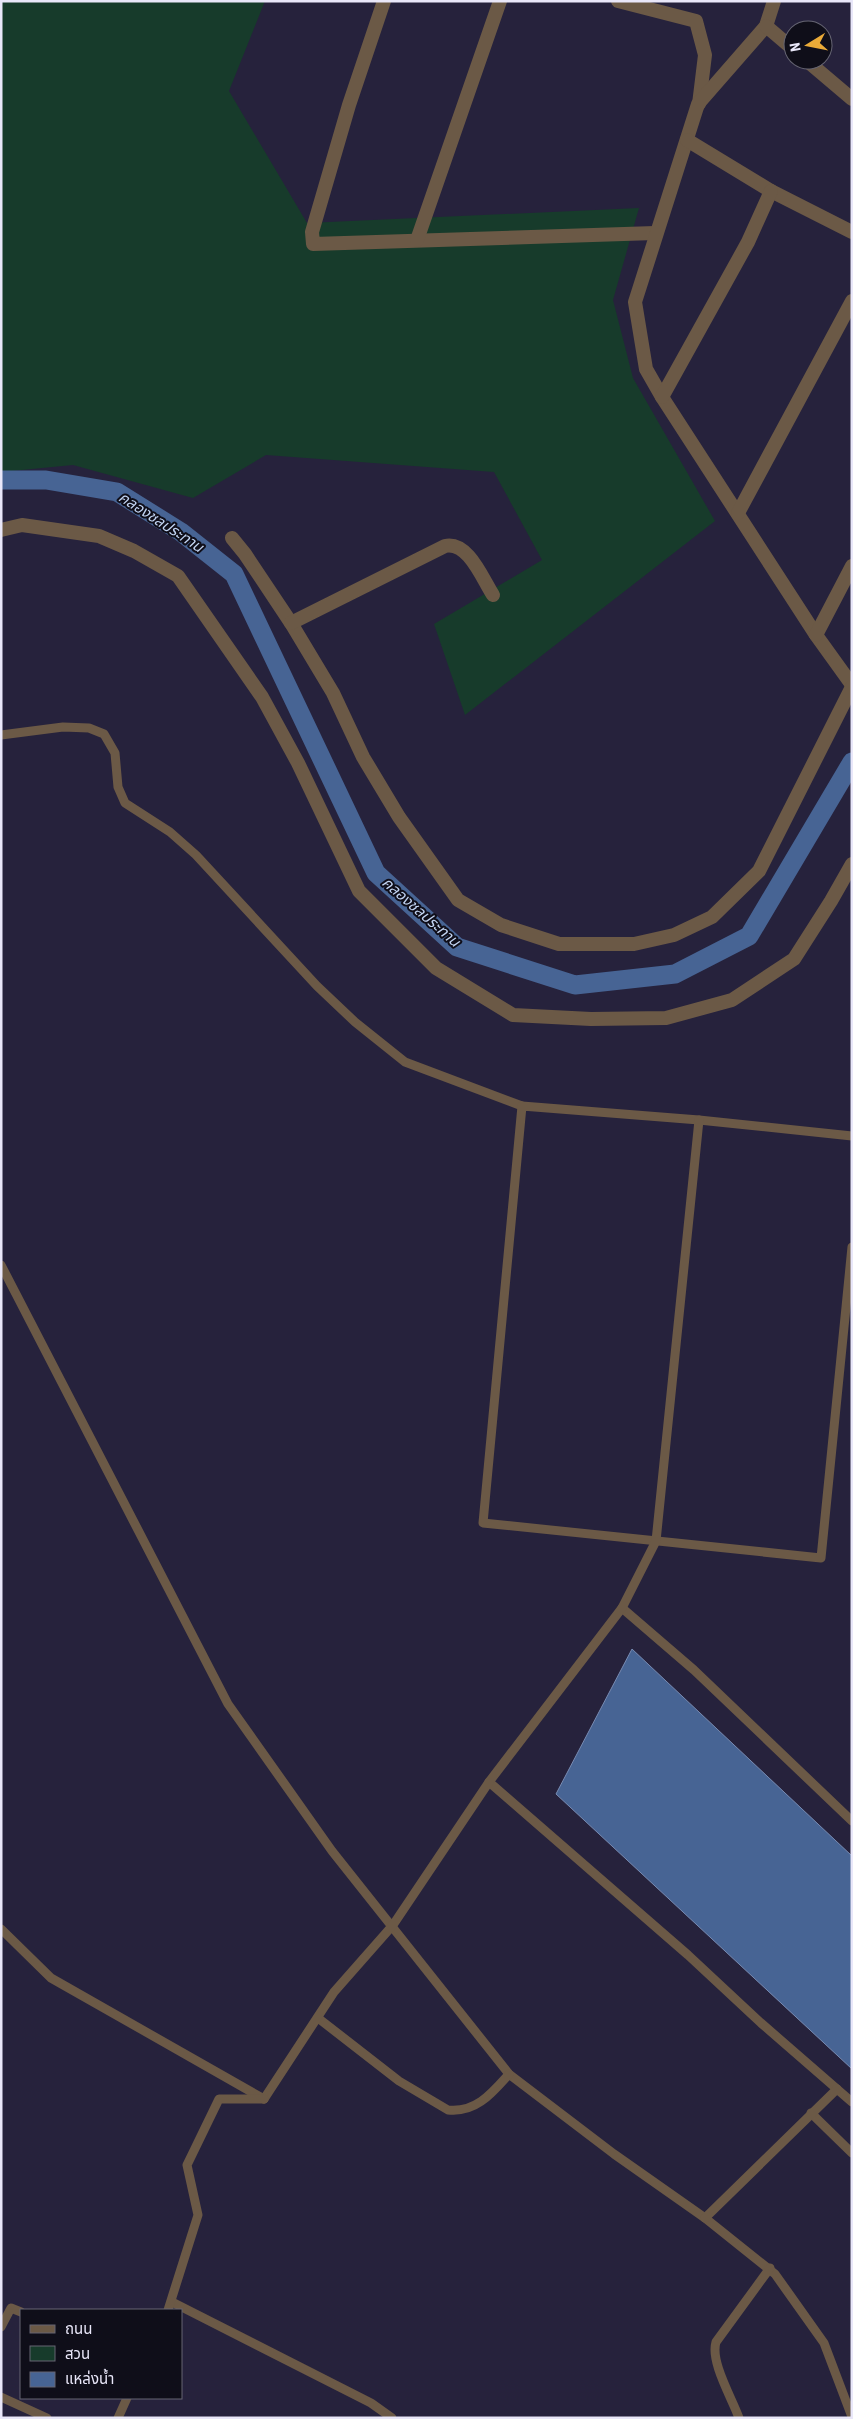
<svg xmlns="http://www.w3.org/2000/svg" width="853" height="2419" font-family="'Roboto Condensed','Noto Sans Thai',sans-serif">
	<rect width="100%" height="100%" fill="#26223c"/>
	<polygon fill="#173b2b" points="1,1 265,1 229,91 307,223 639,208 613,300 633,378 715,521 465,715 434,624 542,560 494,472 266,455 193,498 73,465 1,472"/>
	<polygon fill="#476494" stroke="#788bb2" points="632,1649 852,1856 852,2069 556,1794"/>
	<g fill="none" stroke-linecap="round" stroke-linejoin="round">
		<polyline stroke="#476494" stroke-width="19" points="1,480 46,480 117,492 181,532 234,574 376,873 457,947 575,985 675,974 749,936 852,762"/>
		<g stroke="#6b5946" stroke-width="9">
			<polyline points="1,735 63,727 89,728 104,734 115,753 118,787 125,803 170,832 196,855 317,986 355,1022 405,1062 522,1106"/>
			<polyline points="852,1136 699,1120 522,1106 483,1523 821,1558 852,1247"/>
			<polyline points="1,1265 228,1704 332,1851 509,2074 614,2154 705,2218 775,2274 824,2343 852,2417"/>
			<polyline points="622,1608 694,1670 852,1821"/>
			<polyline points="489,1782 688,1955 761,2023 852,2102"/>
			<polyline points="1,1929 51,1978 264,2099"/>
			<path d="M 318,2018 L 399,2081 L 448,2110 C 476,2113 492,2093 509,2074"/>
			<polyline points="264,2099 334,1992 393,1925 489,1782 622,1608 656,1541 699,1120"/>
			<polyline points="811,2113 852,2153"/>
			<polyline points="705,2218 837,2089"/>
			<polyline points="172,2302 371,2403 392,2418"/>
			<polyline points="168,2310 198,2215 187,2165 219,2099 264,2099"/>
			<polyline points="1,2327 11,2308 21,2312"/>
			<polyline points="1,2397 47,2418"/>
			<polyline points="118,2418 127,2398"/>
			<path d="M 739,2418 C 732,2398 710,2362 716,2342 L 770,2268"/>
		</g>
		<g stroke="#6b5946" stroke-width="14">
			<polyline points="384,1 349,105 312,232 313,244 655,233"/>
			<polyline points="618,1 696,21 705,55 699,104"/>
			<polyline points="774,1 766,26 698,104 635,302 646,369 662,397 816,635 852,685"/>
			<polyline points="766,26 793,49"/>
			<polyline points="806,60 852,99"/>
			<polyline points="687,140 771,191 852,232"/>
			<polyline points="417,240 500,1"/>
			<polyline points="662,397 748,242 771,191"/>
			<polyline points="738,513 852,301"/>
			<polyline points="232,538 245,554 291,623 333,693 363,757 399,817 458,900 501,925 559,944 634,944 674,935 712,917 759,871 852,687"/>
			<path d="M 291,623 L 445,546 C 468,541 482,578 493,595"/>
			<polyline points="816,635 852,566"/>
		</g>
		<polyline stroke="#6b5946" stroke-width="14" points="1,530 22,525 99,536 134,551 178,576 262,697 298,763 359,891 436,968 513,1015 591,1019 666,1018 732,1000 794,959 831,901 852,864"/>
	</g>
	<g text-anchor="middle" stroke-width="4" stroke-linejoin="round" paint-order="stroke">
		<g font-size="15" font-style="italic" fill="#c2d4f2" stroke="#0f0e19">
			<text transform="translate(161 522) rotate(33)" y="5">คลองชลประทาน</text>
			<text transform="translate(421 912) rotate(41)" y="5">คลองชลประทาน</text>
		</g>
	</g>
	<rect width="853" height="2419" fill="none" stroke="#e9e7f9" stroke-width="5"/>
	<rect x="20" y="2309" width="162" height="90" fill="#0f0e19" stroke="#666573"/>
	<rect x="30" y="2325" width="25" height="8" fill="#6b5946" stroke="#666573"/>
	<text x="65" y="2334" font-size="15" fill="#e9e7f9">ถนน</text>
	<rect x="30" y="2346" width="25" height="15" fill="#173b2b" stroke="#666573"/>
	<text x="65" y="2359" font-size="15" fill="#e9e7f9">สวน</text>
	<rect x="30" y="2372" width="25" height="15" fill="#476494" stroke="#666573"/>
	<text x="65" y="2384" font-size="15" fill="#e9e7f9">แหล่งน้ำ</text>
	<g transform="translate(808 45) rotate(260)"><circle r="24" fill="#0f0e19" stroke="#666573"/>
	<path d="M0-4L9 19L0 12L-9 19Z" fill="#eaaa38"/>
	<text y="-8" font-size="14" font-weight="bold" text-anchor="middle" fill="#e9e7f9">N</text>
	</g>
</svg>
